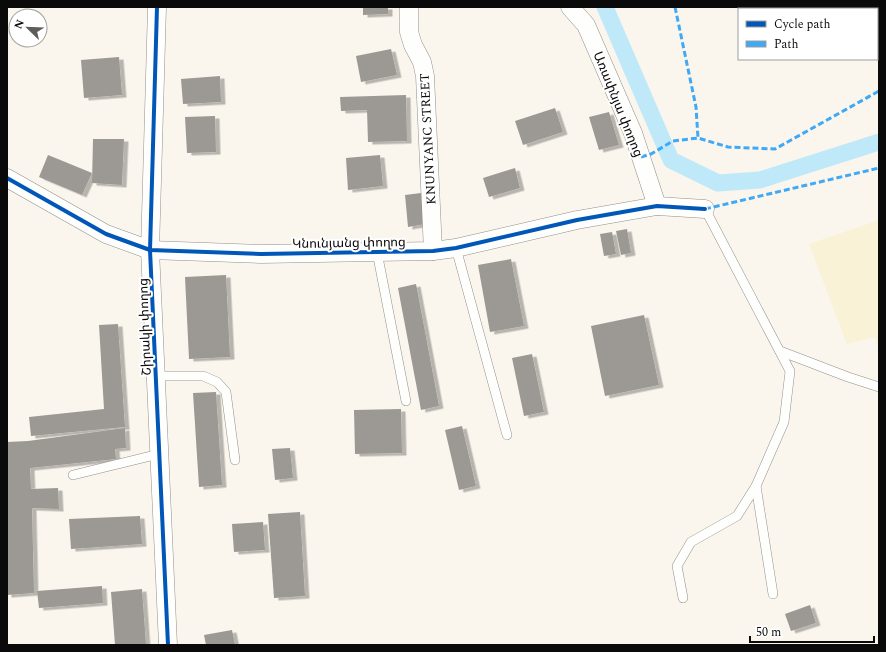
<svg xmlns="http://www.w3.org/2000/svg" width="886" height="652" font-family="Spectral,'Noto Sans Armenian',serif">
	<defs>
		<filter id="shadow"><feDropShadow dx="4.5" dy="2.5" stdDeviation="0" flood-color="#0004"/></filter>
	</defs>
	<rect width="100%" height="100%" fill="#faf6ed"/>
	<polygon fill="#f9f2d7" points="879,220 879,352 875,337 847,344 809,244"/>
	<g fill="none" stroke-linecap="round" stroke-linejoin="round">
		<polyline stroke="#bfe9f8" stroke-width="17" points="605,7 671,160 718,183 760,180 879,142"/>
	</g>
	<g fill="#9c9894" filter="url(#shadow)">
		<polygon points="363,7 388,7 388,14 363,15"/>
		<polygon points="391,49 397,75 361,82 356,56"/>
		<polygon points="119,57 122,95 84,98 81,60"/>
		<polygon points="220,76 221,102 183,104 181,79"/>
		<polygon points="406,95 407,141 368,142 367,110 341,111 340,97"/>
		<polygon points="555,108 563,132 523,145 515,121"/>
		<polygon points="609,112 619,145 599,150 589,117"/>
		<polygon points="215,116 216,152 187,153 185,117"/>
		<polygon points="93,139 124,139 122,185 92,183"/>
		<polygon points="48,155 92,173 82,195 39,177"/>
		<polygon points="380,155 383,186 348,190 346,158"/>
		<polygon points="515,168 520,188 489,197 483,178"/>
		<polygon points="421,193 425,224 408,227 405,195"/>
		<polygon points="627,229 631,253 621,255 616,231"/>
		<polygon points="612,232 616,254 604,256 600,234"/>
		<polygon points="511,259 524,326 490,332 478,265"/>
		<polygon points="226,275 230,357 189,359 185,277"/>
		<polygon points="416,284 439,406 421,410 398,288"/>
		<polygon points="644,315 659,385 605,396 591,326"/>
		<polygon points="118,324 125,427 31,436 29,417 104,409 99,325"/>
		<polygon points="532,354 544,412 524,416 512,358"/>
		<polygon points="216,392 222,485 199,487 193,393"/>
		<polygon points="401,409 402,453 355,454 354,410"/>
		<polygon points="462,426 476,486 459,490 445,430"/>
		<polygon points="125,428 126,448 115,449 116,459 30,468 31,489 58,488 59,509 32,508 34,593 7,595 7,442 28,441"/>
		<polygon points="290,448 293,478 275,480 272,449"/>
		<polygon points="300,512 305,596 274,598 268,514"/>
		<polygon points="140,516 142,544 71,549 69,519"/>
		<polygon points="263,522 265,550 234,552 232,524"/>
		<polygon points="102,586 103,603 39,608 37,591"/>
		<polygon points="142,589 146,645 115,645 111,592"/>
		<polygon points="810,605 816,623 791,631 785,614"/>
		<polygon points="232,630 235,645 206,645 204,635"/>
	</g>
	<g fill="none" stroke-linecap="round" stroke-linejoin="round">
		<g stroke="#92908c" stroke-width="10">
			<g id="service">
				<polyline points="456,248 507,435"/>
				<polyline points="377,252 406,401"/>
				<polyline points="780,351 848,377 879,387"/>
				<polyline points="156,376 203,376 217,382 226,392 235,460"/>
				<polyline points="73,475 159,454"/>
				<polyline points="756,486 773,594"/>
				<polyline points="683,598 677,566 691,542 737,516 756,486 784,422 790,371 705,209"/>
			</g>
		</g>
		<g stroke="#92908c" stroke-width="19">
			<g id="minor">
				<polyline points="157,7 150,250 168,645"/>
				<polyline points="409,7 409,32 413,45 422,62 425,76 433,251"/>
				<polyline points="570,7 586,25 633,133 657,206"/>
				<polyline points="7,178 106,234 150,250 261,254 433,251 456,248 577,220 657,206 705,209"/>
			</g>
		</g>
		<use href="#service" stroke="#fefefc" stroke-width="9"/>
		<use href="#minor" stroke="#fefefc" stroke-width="18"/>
		<g stroke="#3fa9f5" stroke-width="3" stroke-dasharray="6 3" stroke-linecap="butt">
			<polyline points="675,7 696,107 698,138"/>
			<polyline points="641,157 651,154 673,141 698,138 728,147 775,149 879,91"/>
			<polyline points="705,209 879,168"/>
		</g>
		<g stroke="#fff" stroke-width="6">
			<g id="cycleway">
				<polyline points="157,7 150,250 168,645"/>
				<polyline points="7,178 106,234 150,250 261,254 433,251 456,248 577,220 657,206 705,209"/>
			</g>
		</g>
		<use href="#cycleway" stroke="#0057b8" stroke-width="4"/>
	</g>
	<g text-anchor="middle" stroke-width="4" stroke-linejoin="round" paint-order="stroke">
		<g font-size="13" fill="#0a0a0a" stroke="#fff">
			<text transform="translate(619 104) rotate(68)" y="5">Առափնյա փողոց</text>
			<text transform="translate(427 139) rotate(-93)" y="5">KNUNYANC STREET</text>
			<text transform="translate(349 242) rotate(-1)" y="5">Կնունյանց փողոց</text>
			<text transform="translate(144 327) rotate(-92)" y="5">Շիրակի փողոց</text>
		</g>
	</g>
	<rect width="886" height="652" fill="none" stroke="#0a0a0a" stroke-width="16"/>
	<rect x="738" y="8" width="140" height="52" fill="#ffffff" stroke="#9d9d9d"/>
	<rect x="746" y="21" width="20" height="6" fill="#0057b8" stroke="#9d9d9d"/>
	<text x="774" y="28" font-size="12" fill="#0a0a0a">Cycle path</text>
	<rect x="746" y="41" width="20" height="6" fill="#3fa9f5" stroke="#9d9d9d"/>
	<text x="774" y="48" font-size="12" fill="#0a0a0a">Path</text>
	<g transform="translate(28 28) rotate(293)"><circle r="19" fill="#ffffff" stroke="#9d9d9d"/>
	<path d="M0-3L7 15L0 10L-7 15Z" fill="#5e5d59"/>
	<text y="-6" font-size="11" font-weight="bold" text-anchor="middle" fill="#0a0a0a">N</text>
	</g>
	<path d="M750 636v6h124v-6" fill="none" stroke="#0a0a0a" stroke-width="2"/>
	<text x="756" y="636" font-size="12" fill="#0a0a0a" stroke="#ffffff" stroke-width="3" paint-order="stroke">50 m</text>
</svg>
